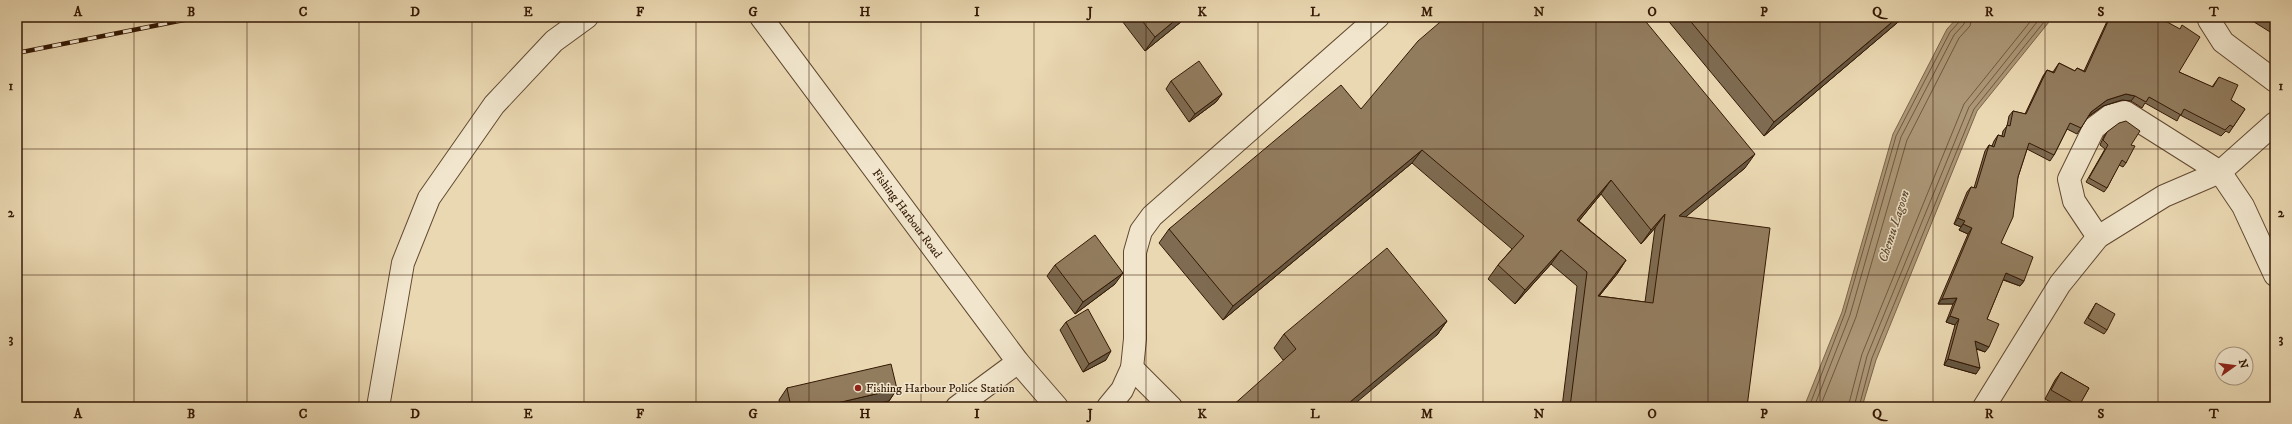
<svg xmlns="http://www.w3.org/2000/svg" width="2292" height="424" font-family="'IM FELL DW Pica',serif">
	<rect width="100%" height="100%" fill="#ead8b2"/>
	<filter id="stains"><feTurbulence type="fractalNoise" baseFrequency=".005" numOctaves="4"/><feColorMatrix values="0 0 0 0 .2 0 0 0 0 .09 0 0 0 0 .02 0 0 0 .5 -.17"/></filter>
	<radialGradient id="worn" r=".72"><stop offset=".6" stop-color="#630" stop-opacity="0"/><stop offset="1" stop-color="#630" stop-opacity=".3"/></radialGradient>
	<polygon fill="#ac9777" stroke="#7c6449" points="1958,17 2053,17 1977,111 1876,360 1862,407 1804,407 1842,312 1893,134 1947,29"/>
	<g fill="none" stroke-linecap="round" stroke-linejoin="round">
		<g stroke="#70583e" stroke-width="1">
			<polyline points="1809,407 1845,313 1896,136 1950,32 1960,21 1961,17"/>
			<polyline points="1814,407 1850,315 1901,137 1954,35 1964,24 1966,17"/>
			<polyline points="1820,407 1856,317 1907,140 1959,38 1970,26 1972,17"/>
			<polyline points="1848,407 1862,354 1964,104 2034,17"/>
			<polyline points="1854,407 1867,356 1969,107 2041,17"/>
			<polyline points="1859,407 1872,358 1974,109 2048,17"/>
		</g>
		<g stroke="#614830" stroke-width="24">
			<g id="minor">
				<path id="s1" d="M 761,17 L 1018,362 L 1057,407"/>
				<polyline points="2209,17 2209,20 2223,42 2275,81"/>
				<polyline points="2098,237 2074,201 2069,179 2094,128 2110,116 2125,112 2220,172 2243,206 2275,275"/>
				<polyline points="1132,368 1171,407"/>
				<polyline points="378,407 403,263 429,198 494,105 554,41 587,17"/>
				<polyline points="957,407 1018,362"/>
				<polyline points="1108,407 1122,390 1132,368 1135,339 1135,252 1141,231 1152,216 1378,17"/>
				<polyline points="1984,407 2060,284 2098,237 2164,196 2220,172 2275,123"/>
			</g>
		</g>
		<use href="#minor" stroke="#f1e6cd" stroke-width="22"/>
		<g stroke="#331804" stroke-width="4.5">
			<polyline id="rail" points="17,53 199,17"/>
		</g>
		<use href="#rail" stroke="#f1e6cd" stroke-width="3" stroke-dasharray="9" stroke-linecap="butt"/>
	</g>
	<g fill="#7e6b51" stroke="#331804" fill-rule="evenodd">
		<polygon points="1119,17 1187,17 1145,51"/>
		<polygon points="1665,17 1904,17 1764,136"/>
		<polygon points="2109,17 2158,17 2179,72 2212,87 2219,77 2231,100 2245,109 2229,133 2226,131 2221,136 2180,115 2177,121 2145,103 2142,108 2131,101 2122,100 2103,106 2088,117 2077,134 2067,129 2054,155 2050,161 2027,149 2018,177 2001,243 2024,281 2020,286 2003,280 1987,319 1985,352 1976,349 1976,374 1944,365 1955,325 1946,322 1953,304 1938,304 1968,234 1959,230 1961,227 1954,224 1967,192 1971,187 1974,188 1985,151 1989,145 1992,146 1994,141 1998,135 2002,136 2003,131 2007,126 2009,116 2013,111 2025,114 2043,76 2047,70 2053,72 2059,63 2075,71 2077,68 2084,71"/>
		<polygon points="2246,17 2275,17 2275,35"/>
		<polygon points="1171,81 1222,94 1216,102 1189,122 1166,89"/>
		<path d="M 1361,109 L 1745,168 L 1685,217 L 1747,407 L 1562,407 L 1577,286 L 1551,264 L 1515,304 L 1488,279 L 1498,265 L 1512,249 L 1412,163 L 1223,320 L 1159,243 L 1169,229 ZM 1601,194 L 1641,244 L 1655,228 L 1645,302 L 1599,296 L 1617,274 L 1626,260 L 1579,221 Z"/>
		<polygon points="2107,132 2131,145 2126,163 2123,167 2119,165 2107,188 2104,192 2086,182 2105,149 2100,145 2104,136"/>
		<polygon points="1055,265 1115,284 1075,314 1047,276"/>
		<polygon points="2096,303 2107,330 2104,334 2084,323"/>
		<polygon points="1447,321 1437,335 1283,360 1274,348 1284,334"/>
		<polygon points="1066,322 1106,360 1083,372 1060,330"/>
		<polygon points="2061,372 2089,388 2078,407 2059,407 2045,399 2055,380"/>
		<polygon points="787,388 897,389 889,401 862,407 780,407 779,400"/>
	</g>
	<g fill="#665742" stroke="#331804">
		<polygon points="1179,17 1187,17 1145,51 1155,37"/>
		<polygon points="1898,17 1904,17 1764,136 1774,122"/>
		<polygon points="1222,94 1216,102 1189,122 1195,114"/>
		<polygon points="2126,94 2135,96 2131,101 2122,100 2103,106 2086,118 2091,112 2107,100"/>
		<polygon points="1422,150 1412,163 1223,320 1233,306"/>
		<polygon points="1755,154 1745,168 1670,230 1679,216"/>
		<polygon points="1611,180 1601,194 1568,234 1577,220"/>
		<polygon points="1665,214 1655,228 1641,244 1651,230"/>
		<polygon points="1958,218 1965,221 1961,227 1954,224"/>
		<polygon points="1963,224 1972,228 1968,234 1959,230"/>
		<polygon points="1561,250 1551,264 1515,304 1525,290"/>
		<polygon points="1626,260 1617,274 1588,310 1598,296"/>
		<polygon points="1123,273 1115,284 1075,314 1083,302"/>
		<polygon points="2006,273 2024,281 2020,286 2002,279"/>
		<polygon points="1957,298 1953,304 1938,304 1942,299"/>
		<polygon points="1950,316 1959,319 1955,325 1946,322"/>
		<polygon points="1447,321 1437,335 1351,407 1344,407"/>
		<polygon points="1975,341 1989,347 1985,352 1971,346"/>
		<polygon points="1111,351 1106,360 1083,372 1089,364"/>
		<polygon points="1948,359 1980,368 1976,374 1944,365"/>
		<polygon points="897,389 889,401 862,407 820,407"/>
	</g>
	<g fill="#927c5e" stroke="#331804" fill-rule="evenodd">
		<polygon points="1139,17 1179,17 1155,37"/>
		<path d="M 1446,17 L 1642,17 L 1755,154 L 1679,216 L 1770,228 L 1747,407 L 1570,407 L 1587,272 L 1561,250 L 1525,290 L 1498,265 L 1524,236 L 1422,150 L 1233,306 L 1169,229 L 1341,85 L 1361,109 L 1418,41 ZM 1611,180 L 1651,230 L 1665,214 L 1653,303 L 1598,296 L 1626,260 L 1577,220 Z"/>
		<polygon points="1687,17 1898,17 1774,122"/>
		<polygon points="2110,17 2158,17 2180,29 2182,25 2200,37 2179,72 2213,87 2219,77 2238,85 2231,100 2245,109 2233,127 2230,125 2225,130 2184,109 2181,115 2149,97 2146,102 2135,96 2126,94 2107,100 2091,112 2081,128 2070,123 2054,155 2029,143 2018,177 2013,217 2001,243 2033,257 2024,281 2006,273 1987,319 1999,324 1989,347 1975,341 1980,368 1948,359 1959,319 1950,316 1957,298 1942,299 1972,228 1963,224 1965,221 1958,218 1971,187 1976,188 1989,145 1994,147 1998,135 2004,137 2007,125 2010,126 2013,111 2026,114 2047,70 2054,73 2059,63 2075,71 2077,68 2085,72"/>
		<polygon points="2269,17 2275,17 2275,21"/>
		<polygon points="1199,61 1222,94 1195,114 1171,81"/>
		<polygon points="2126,121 2140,131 2131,145 2135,146 2126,163 2122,160 2107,188 2089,178 2108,145 2103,140 2107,132 2119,123"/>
		<polygon points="1095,235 1123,273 1083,302 1055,265"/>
		<polygon points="1387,248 1447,321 1344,407 1231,407 1296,349 1284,334"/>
		<polygon points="2096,303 2115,314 2107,330 2088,318"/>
		<polygon points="1088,309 1111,351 1089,364 1066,322"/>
		<polygon points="891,364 897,389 820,407 791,407 787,388"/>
		<polygon points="2061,372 2089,388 2079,406 2051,390"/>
	</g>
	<path fill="none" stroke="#331804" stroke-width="1" stroke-opacity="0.55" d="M 134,17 L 134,407M 247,17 L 247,407M 359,17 L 359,407M 472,17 L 472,407M 584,17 L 584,407M 696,17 L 696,407M 809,17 L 809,407M 921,17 L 921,407M 1034,17 L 1034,407M 1146,17 L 1146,407M 1258,17 L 1258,407M 1371,17 L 1371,407M 1483,17 L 1483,407M 1596,17 L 1596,407M 1708,17 L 1708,407M 1820,17 L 1820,407M 1933,17 L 1933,407M 2045,17 L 2045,407M 2158,17 L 2158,407M 17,149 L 2275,149M 17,275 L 2275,275"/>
	<circle fill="#8f2418" stroke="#f1e6cd" stroke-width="1.5" cx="858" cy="388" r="4"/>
	<g text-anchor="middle" stroke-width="3" stroke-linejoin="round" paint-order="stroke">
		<g font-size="12" fill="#331804" stroke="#f1e6cd">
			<text dy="4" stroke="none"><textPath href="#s1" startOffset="245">Fishing Harbour Road</textPath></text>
		</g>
		<g font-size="12" fill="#331804" stroke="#f1e6cd" text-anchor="start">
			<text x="866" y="392">Fishing Harbour Police Station</text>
		</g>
		<g font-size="13" font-style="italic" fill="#634b32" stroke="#f1e6cd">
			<text transform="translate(1893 226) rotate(-72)" y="5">Chemu Lagoon</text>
		</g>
	</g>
	<rect width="2292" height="424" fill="none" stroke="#ead8b2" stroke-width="44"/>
	<g transform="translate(2234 366) rotate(76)"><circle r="19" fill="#f1e6cd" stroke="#a5947d"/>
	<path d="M0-3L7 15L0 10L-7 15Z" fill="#8f2418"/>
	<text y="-6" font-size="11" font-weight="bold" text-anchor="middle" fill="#331804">N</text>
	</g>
	<rect x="22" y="22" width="2248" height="380" fill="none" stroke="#331804" stroke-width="1.5"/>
	<g font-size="13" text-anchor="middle" font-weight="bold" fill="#331804">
		<text x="78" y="16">A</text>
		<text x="191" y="16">B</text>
		<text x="303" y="16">C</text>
		<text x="415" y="16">D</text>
		<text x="528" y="16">E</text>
		<text x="640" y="16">F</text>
		<text x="753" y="16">G</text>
		<text x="865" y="16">H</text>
		<text x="977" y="16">I</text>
		<text x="1090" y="16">J</text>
		<text x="1202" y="16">K</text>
		<text x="1315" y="16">L</text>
		<text x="1427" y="16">M</text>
		<text x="1539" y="16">N</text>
		<text x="1652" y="16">O</text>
		<text x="1764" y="16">P</text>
		<text x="1877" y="16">Q</text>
		<text x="1989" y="16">R</text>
		<text x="2101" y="16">S</text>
		<text x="2214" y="16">T</text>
		<text x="11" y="90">1</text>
		<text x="2281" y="90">1</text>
		<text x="11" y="217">2</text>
		<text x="2281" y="217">2</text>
		<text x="11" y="343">3</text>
		<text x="2281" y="343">3</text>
		<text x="78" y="418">A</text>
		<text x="191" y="418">B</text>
		<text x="303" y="418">C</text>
		<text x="415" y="418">D</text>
		<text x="528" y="418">E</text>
		<text x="640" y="418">F</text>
		<text x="753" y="418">G</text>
		<text x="865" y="418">H</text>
		<text x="977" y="418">I</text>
		<text x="1090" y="418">J</text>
		<text x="1202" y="418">K</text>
		<text x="1315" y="418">L</text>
		<text x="1427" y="418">M</text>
		<text x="1539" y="418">N</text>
		<text x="1652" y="418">O</text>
		<text x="1764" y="418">P</text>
		<text x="1877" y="418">Q</text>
		<text x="1989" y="418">R</text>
		<text x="2101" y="418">S</text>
		<text x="2214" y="418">T</text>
	</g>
	<rect width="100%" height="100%" filter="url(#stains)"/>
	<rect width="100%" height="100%" fill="url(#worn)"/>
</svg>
